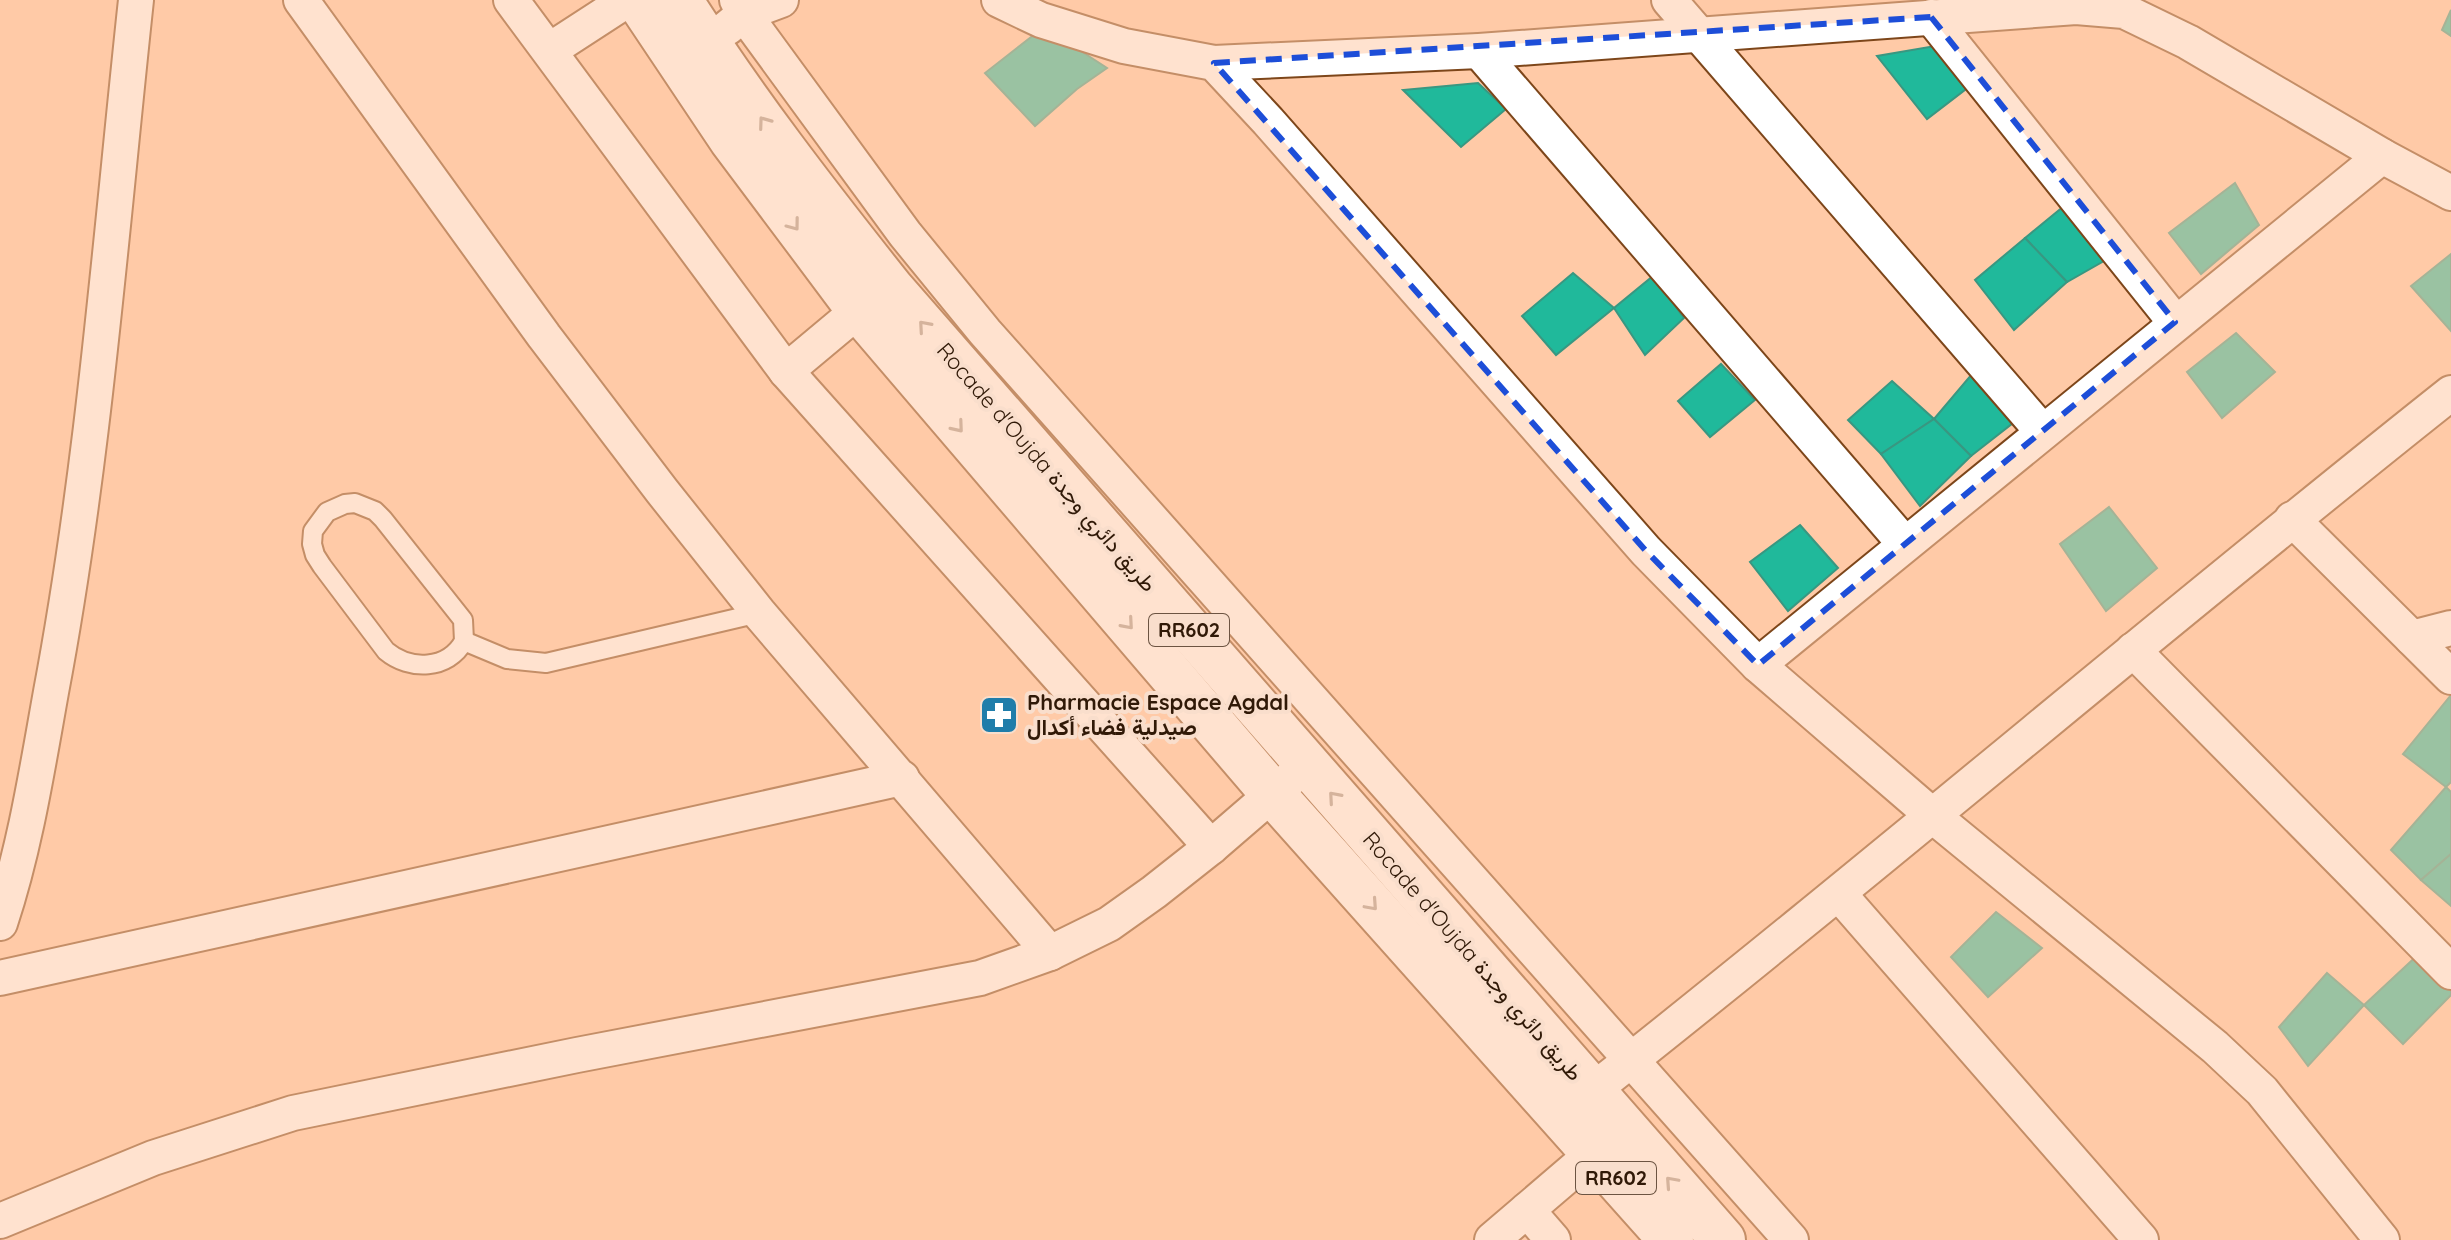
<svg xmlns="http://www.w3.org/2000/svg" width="2451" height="1240" font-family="Quicksand,Vazirmatn,sans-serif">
	<rect width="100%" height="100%" fill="#ffcaa7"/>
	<g fill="#20b99b" stroke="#399781" stroke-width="2">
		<polygon points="2451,10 2451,36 2442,30"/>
		<polygon points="1044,27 1107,68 1077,89 1035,126 985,73"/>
		<polygon points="1935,46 1970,86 1927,119 1877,56"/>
		<polygon points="1478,83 1506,109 1461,147 1403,90"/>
		<polygon points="2235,183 2259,225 2201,274 2169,233"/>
		<polygon points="2069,202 2111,257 2067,282 2025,238"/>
		<polygon points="2025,238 2067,282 2014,330 1975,280"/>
		<polygon points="2451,254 2451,331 2411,286"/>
		<polygon points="1573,273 1614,308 1556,355 1522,316"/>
		<polygon points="1653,276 1684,318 1645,355 1614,308"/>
		<polygon points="2236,333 2275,372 2222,418 2187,372"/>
		<polygon points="1721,364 1755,400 1710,437 1678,401"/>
		<polygon points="1972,374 2013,423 1971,456 1934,419"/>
		<polygon points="1892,381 1934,419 1881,454 1848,420"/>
		<polygon points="1934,419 1971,456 1920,506 1881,454"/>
		<polygon points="2109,507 2157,568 2106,611 2060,544"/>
		<polygon points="1800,525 1838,568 1788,611 1750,562"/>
		<polygon points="2451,695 2451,782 2446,787 2403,754"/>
		<polygon points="2446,787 2451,792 2451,854 2421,880 2391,850"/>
		<polygon points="2451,854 2451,906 2421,880"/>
		<polygon points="1996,912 2042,948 1988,997 1951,957"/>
		<polygon points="2421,952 2451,982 2451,995 2403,1044 2364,1005"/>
		<polygon points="2327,973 2364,1005 2308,1066 2279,1027"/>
	</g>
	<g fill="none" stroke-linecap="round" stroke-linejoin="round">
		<g stroke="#7d461a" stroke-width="22">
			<g id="service">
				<path d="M 355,503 L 375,511 L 383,519 L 463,620 L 464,641 C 448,670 410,671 386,651 L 322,566 L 315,555 L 312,544 L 313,531 L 327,512 L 345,504 Z"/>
				<polyline points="464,641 507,659 546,663 759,613"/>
			</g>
		</g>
		<g stroke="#7d461a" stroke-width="38">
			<g id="minor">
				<polyline points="301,0 544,336 662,491 759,613 1050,953"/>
				<polyline points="511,0 786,371 1211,847"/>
				<polyline points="737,0 744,14 905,234 985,332 1791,1240"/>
				<polyline points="999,0 1041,20 1124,46 1214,63 1268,121 1646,551 1758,665 1933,816 2215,1047 2262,1091 2382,1240"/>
				<polyline points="1669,0 2042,431"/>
				<polyline points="1931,17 2175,322"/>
				<polyline points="727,28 744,14 781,0"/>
				<polyline points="550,50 627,0"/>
				<polyline points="1479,51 1904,543"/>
				<polyline points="1214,63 1479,51 2076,7 2124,11 2188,42 2382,156 2451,193"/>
				<polyline points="786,371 859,310"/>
				<polyline points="2292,519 2451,677"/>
				<polyline points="2412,638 2451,628"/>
				<polyline points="2133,650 2451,972"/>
				<polyline points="1758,665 2382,156"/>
				<polyline points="1839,894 2141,1240"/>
				<path d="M 0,923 C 25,848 37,770 51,692 C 94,464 111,231 136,0"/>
				<polyline points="0,978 902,778"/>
				<path d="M 1573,1106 C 1869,873 2156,627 2451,393"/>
				<polyline points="1527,1210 1553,1240"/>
				<polyline points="0,1221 153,1158 293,1113 577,1055 980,978 1050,953 1109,924 1154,892 1211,847 1291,778"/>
				<polyline points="1492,1240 1610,1139"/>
			</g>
		</g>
		<g stroke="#7d461a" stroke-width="48">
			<g id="trunk">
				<polyline points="638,0 731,139 859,310 1273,794 1671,1240"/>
				<path d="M 680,0 C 744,101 817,195 891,288 L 1723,1240"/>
			</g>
		</g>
		<use href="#service" stroke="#fff" stroke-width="18"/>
		<use href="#minor" stroke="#fff" stroke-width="34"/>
		<use href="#trunk" stroke="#fff" stroke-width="44"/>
	</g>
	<defs><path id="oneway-chevron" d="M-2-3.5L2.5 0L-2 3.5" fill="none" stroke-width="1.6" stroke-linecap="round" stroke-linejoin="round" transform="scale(2)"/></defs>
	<g stroke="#a2988f">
		<use href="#oneway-chevron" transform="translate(764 122) rotate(-126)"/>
		<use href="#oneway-chevron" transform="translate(794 225) rotate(53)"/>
		<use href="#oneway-chevron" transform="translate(924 326) rotate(-131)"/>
		<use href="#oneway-chevron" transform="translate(958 427) rotate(50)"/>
		<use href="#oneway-chevron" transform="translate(1128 624) rotate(49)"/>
		<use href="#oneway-chevron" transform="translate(1334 797) rotate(-131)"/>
		<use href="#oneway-chevron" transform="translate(1372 905) rotate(48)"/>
		<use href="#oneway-chevron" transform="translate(1671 1182) rotate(-132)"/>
	</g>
	<path d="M0 0H2451V1240H0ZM 1931,17 L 2175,322 L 1758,665 L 1646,551 L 1214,63 Z" fill="#ffcaa7" fill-opacity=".55" fill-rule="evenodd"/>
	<path fill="none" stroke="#1d4ed8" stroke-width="6" stroke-dasharray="16 10" stroke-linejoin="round" d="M 1931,17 L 2175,322 L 1758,665 L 1646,551 L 1214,63 Z"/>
	<defs>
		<g id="pharmacy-square" transform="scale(2)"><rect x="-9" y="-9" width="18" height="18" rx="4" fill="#1f7daa" stroke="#f9decc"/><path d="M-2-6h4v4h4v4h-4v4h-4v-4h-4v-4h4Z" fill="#fff"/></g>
	</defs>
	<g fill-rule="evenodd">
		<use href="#pharmacy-square" x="999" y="715"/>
	</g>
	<g text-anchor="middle" stroke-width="8" stroke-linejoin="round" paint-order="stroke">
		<g fill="#f9decc" stroke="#6c5442" stroke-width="2">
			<rect x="1149" y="614" width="80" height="32" rx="6"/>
			<rect x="1576" y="1162" width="80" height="32" rx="6"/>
		</g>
		<g font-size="20" font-weight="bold" fill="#301907">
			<text x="1189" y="637">RR602</text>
			<text x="1616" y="1185">RR602</text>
		</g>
		<g font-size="22" fill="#301907" stroke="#f9decc">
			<text transform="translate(1047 467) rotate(49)" y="8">Rocade d'Oujda طريق دائري وجدة</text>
			<text transform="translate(1473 956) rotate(49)" y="8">Rocade d'Oujda طريق دائري وجدة</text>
		</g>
		<g font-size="22" font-weight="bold" fill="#301907" stroke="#f9decc" text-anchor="start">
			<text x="1027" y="710">Pharmacie Espace Agdal<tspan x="1027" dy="25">صيدلية فضاء أكدال</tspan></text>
		</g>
	</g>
</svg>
